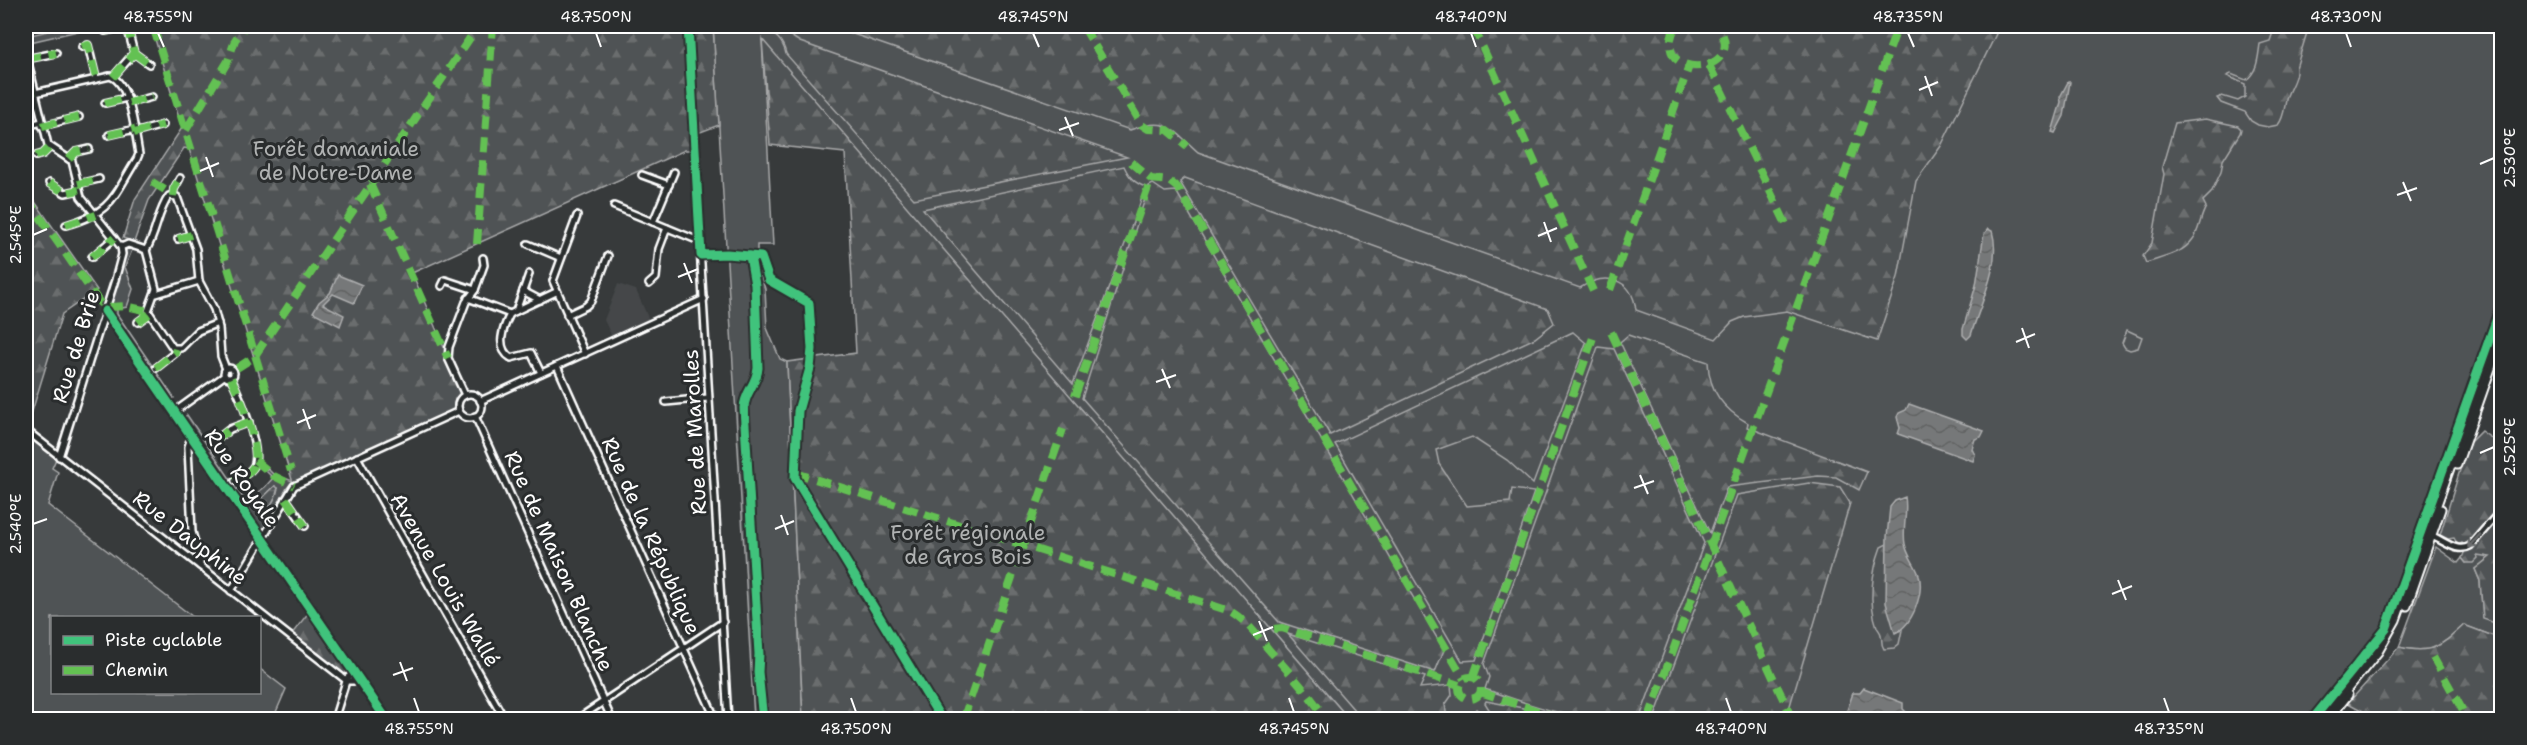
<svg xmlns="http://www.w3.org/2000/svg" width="2527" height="745" font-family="'Shantell Sans',sans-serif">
	<defs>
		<pattern id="forest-firs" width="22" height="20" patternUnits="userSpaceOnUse" patternTransform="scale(1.5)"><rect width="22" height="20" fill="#505354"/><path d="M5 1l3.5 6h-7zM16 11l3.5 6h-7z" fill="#6a6d6e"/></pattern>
		<pattern id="wetland-marsh" width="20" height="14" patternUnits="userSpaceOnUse" patternTransform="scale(1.5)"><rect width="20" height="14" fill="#505354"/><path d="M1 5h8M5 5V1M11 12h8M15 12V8" fill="none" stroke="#6a6d6e"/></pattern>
		<pattern id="water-waves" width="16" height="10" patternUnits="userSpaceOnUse" patternTransform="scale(1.5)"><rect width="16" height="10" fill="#767879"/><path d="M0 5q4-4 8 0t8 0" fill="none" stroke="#616262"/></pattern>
	</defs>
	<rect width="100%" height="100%" fill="#373a3b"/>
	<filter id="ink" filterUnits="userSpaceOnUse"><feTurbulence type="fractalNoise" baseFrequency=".0167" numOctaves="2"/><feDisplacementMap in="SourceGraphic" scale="12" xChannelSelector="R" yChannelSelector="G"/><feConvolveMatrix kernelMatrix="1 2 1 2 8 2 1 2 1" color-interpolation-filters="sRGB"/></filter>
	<g filter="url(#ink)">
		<polygon fill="#444748" points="618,284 636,290 649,320 612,337 604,320"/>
		<g fill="#505354" stroke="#a8a9aa" stroke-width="1.5" fill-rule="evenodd">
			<polygon points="70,26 76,26 78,31 26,43 26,36"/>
			<polygon points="713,26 2501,26 2501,294 2409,561 2382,630 2308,719 1349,719 762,40 773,245 757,245 757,263 765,289 767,328 780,359 787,362 803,719 754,719"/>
			<polygon points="129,247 133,248 125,267 133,289 127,307 117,309 117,314 174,398 171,401 109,312 126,250"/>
			<path d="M 187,415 L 231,480 L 236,484 L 234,486 L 246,501 L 265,487 L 273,478 L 266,471 L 268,469 L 273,474 L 293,481 L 287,488 L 265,527 L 259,531 L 182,419 ZM 275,486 L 278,488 L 266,511 L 255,505 Z"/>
			<polygon points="26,435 56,459 52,468 58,472 48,505 193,617 52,618 52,692 260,692 260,669 286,689 273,719 26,719"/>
			<path d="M 2436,547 L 2458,563 L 2462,558 L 2466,563 L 2476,554 L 2491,556 L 2475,569 L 2480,581 L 2483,618 L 2501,625 L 2501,639 L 2464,625 C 2441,646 2432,655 2399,647 Z"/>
		</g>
		<g fill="url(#forest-firs)" stroke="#a8a9aa" stroke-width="1.5">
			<polygon points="151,26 713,26 719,125 695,134 692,150 685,150 412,273 461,387 457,409 294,486 189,149 184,148 149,200 134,242 123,238 135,199 182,128"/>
			<path d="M 763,26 L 775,26 L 800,42 L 1127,157 L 914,199 L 786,54 C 783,40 775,34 762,28 Z"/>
			<path d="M 830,26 L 1991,26 L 1996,34 L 1941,146 L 1916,181 L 1898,277 L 1877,341 L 1787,311 L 1744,317 L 1732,322 L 1716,339 L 1636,310 C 1632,277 1605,272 1580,288 L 1198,152 C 1171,128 1167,116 1130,130 Z"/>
			<path d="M 2275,26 L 2309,26 L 2296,68 C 2298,76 2290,87 2287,96 C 2284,106 2285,116 2278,125 L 2268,127 L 2258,125 L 2251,121 L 2245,112 L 2221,103 L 2217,98 L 2222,96 L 2238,101 L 2245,97 L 2245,84 L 2227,76 L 2231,74 L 2246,80 C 2258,71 2258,57 2260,44 L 2270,41 Z"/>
			<polygon points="762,39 1349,719 803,719 787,362 856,353 845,153 770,145"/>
			<path d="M 2205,119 L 2238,126 L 2241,129 L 2240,133 L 2223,160 L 2221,172 L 2211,193 L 2203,201 L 2206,207 C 2200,217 2199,232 2193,239 C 2182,255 2162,257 2146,263 L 2143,256 L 2152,243 L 2164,174 L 2162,167 L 2175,123 Z"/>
			<path d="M 1124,166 C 1129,177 1134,183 1146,187 L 1073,384 L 923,209 Z"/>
			<polygon points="1185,178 1548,309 1554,323 1535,338 1330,435 1180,182"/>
			<polygon points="1153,184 1165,192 1176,191 1444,650 1435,672 1279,622 1082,398 1149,186"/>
			<polygon points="26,189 97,290 62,314 26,431"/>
			<polygon points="2127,330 2142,337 2138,348 2130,350 2125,348 2122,343"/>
			<polygon points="1573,332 1586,343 1533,484 1507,460 1472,437 1436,450 1439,464 1467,506 1510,502 1512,489 1534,492 1476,660 1462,661 1335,444"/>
			<path d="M 1628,335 L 1708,362 C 1709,391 1723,409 1748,423 L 1747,427 L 1867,472 L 1859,490 L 1836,477 L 1818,476 L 1727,487 L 1710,533 L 1620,342 Z"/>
			<path d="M 1598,347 L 1614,349 L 1704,543 L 1640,717 C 1587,727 1535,706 1485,689 L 1489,677 L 1484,664 Z"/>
			<polygon points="2481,431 2501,445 2501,625 2483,619 2480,581 2475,569 2490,557 2477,555 2478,558 2473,563 2466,563 2462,558 2466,548 2462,543 2458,545 2454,538 2448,539 2440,535 2468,444"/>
			<polygon points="1809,483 1840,487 1850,503 1786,719 1654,719 1737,495"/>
			<path d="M 1887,544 C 1886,574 1890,603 1895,632 L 1902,630 L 1899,644 L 1894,648 L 1884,649 C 1880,643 1883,641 1881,635 C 1881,632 1878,630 1877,627 C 1868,602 1872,571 1881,547 Z"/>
			<polygon points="309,612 346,666 346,673 342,675 291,635"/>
			<path d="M 2464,625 L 2501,639 L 2501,719 L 2378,719 L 2348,703 L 2399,647 C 2432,655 2441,646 2464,625 Z"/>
			<polygon points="1288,634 1425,677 1420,688 1451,685 1452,695 1445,705 1447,718 1456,713 1463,717 1470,717 1477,709 1483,719 1460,719 1457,716 1455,720 1362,719"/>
			<polygon points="1486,701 1523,708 1556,719 1495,719 1485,703"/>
		</g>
		<path fill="url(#wetland-marsh)" stroke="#a8a9aa" stroke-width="1.5" d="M 275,486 L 278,488 C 276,498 269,512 259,513 L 255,505 Z"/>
		<g fill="url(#water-waves)" stroke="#adaeaf" stroke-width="1.5">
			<polygon points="2068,82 2070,82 2064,116 2055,133 2052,132 2061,102 2060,97"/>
			<path d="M 1988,229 L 1992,231 C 2002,263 1980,304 1971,335 L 1967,339 L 1963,335 L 1963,329 L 1976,285 L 1984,234 Z"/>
			<polygon points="338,275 362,285 354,303 333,294 323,304 344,315 340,326 313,312 319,302 330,293"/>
			<polygon points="1909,404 1984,431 1981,437 1975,439 1972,449 1975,455 1973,461 1898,434 1900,428 1897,417 1899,413 1906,410"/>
			<path d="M 1905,497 C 1908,513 1902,529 1905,544 C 1907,555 1915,564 1919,575 C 1924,593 1913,625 1895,633 L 1886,603 L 1887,537 L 1890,507 L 1895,501 Z"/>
			<polygon points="1864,688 1903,703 1903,709 1907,713 1905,719 1844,719 1853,693 1860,693"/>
		</g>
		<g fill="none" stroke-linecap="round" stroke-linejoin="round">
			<g stroke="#fff" stroke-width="10">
				<g id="minor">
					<polyline points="105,31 127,26"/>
					<polyline points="82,47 88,45 96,78"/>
					<polyline points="134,53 149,64"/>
					<polyline points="26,54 48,145 72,161 81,197 121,247"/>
					<polyline points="26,59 56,53"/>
					<polyline points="113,77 134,53 127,26"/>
					<path d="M 35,93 L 110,76 C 131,83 135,134 139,154 L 137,159 C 113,197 113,212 66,225"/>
					<polyline points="691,95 728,720"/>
					<polyline points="105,103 127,98"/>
					<polyline points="129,103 152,97"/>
					<polyline points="30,125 42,122"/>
					<polyline points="42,126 79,117"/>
					<polyline points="134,133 163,125"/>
					<polyline points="109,135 135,129"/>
					<polyline points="36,156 43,154 50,147"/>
					<polyline points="69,159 76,152 89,149"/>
					<polyline points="642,175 669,185"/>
					<polyline points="49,183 65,193 79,190"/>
					<polyline points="78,184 99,179"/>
					<polyline points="173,196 174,189 180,178"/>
					<polyline points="614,206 699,241"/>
					<polyline points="577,216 553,281 585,354"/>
					<polyline points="653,222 674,172"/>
					<polyline points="178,239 191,235"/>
					<polyline points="528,244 561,258"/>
					<polyline points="121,247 128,244 146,250 156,289 148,311 173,348 181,348 198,331 218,323"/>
					<path d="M 146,250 C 157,233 157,212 169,196 L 177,197 L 196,249 L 199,281 L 214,309 L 219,328 L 221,356 L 226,369"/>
					<polyline points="701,255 727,254"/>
					<polyline points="92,257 114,238"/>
					<path d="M 529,274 L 516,311 L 510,314 C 503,328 495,348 511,358 L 531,353 L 541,373"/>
					<polyline points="649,284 656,278 659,249 667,228"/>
					<polyline points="442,286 445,280 475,290"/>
					<polyline points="523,291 540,300"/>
					<polyline points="156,294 199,281"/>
					<polyline points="468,298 510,314"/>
					<polyline points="105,311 387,720"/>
					<polyline points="516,311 556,292"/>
					<polyline points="567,315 586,306 591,301 608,256"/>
					<polyline points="138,322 149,314"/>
					<polyline points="557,366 716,720"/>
					<circle cx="229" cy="373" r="5"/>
					<polyline points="156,368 175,353 176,349"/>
					<path d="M 231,378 C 239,394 262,449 254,466 C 250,473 242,477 235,481"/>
					<circle cx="470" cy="406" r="12"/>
					<polyline points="465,395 448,358 449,347 466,302 475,290 484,265 483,258"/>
					<polyline points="480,401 704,299"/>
					<polyline points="666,402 708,398"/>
					<polyline points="174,412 224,376"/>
					<polyline points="475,416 612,720"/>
					<polyline points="26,430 347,681 354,681 357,676"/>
					<polyline points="191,437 188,447 192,532 200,560 200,566"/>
					<polyline points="216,440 230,429 249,422"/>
					<polyline points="59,457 115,280 122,254 121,247"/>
					<polyline points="357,457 505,720"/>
					<polyline points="286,499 305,526"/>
					<path d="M 2429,535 C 2443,539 2456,554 2470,546 L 2502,509"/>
					<polyline points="231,591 294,486 459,411"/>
					<polyline points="334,720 347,678 355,672"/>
					<polyline points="576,720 723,622"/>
				</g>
			</g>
			<g stroke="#fff" stroke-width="11">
				<g id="major">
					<polyline points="2457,465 2502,337"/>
					<polyline points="2407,606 2441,509"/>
					<polyline points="2322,720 2378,652 2396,620 2502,322"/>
					<polyline points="2328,720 2348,695"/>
				</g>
			</g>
			<use href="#minor" stroke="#2a2d2e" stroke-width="5"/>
			<use href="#major" stroke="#2a2d2e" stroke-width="7"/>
			<g stroke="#63c152" stroke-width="8" stroke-dasharray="15 8" stroke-linecap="butt">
				<polyline points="153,26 291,471"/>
				<polyline points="1083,26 1142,125 1148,129 1168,130 1187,146"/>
				<polyline points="1473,26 1593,291"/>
				<path d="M 1676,26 C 1645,82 1752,77 1718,26"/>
				<polyline points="105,31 127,26"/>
				<polyline points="82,47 88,45 96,78"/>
				<polyline points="134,53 149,64"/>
				<polyline points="26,59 56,53"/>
				<polyline points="1709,65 1786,224"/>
				<polyline points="113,77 134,53 127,26"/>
				<polyline points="26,94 35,91"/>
				<polyline points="105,103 127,98"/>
				<polyline points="129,103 152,97"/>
				<polyline points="42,126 79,117"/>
				<polyline points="186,130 228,61 235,40 245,26"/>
				<polyline points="134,133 163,125"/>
				<polyline points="109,135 135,129"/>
				<polyline points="36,156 43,154 50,147"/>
				<polyline points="69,159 76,152 89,149"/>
				<polyline points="1131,162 1151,179 1169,181 1178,188 1464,679"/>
				<polyline points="152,182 168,192 169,196"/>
				<polyline points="49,183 65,193 79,190"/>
				<polyline points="78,184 99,179"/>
				<polyline points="370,184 448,358"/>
				<polyline points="173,196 174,189 180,178"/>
				<polyline points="26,197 100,303 110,307 126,306 148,311"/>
				<polyline points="66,225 96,215"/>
				<polyline points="178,239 191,235"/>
				<polyline points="477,244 493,26"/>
				<polyline points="92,257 114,238"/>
				<polyline points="1610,290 1689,66"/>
				<polyline points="138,322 149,314"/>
				<polyline points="1611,332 1793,720"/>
				<polyline points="156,368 175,353 176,349"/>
				<polyline points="237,368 254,357 478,26"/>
				<path d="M 231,378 C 239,394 262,449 254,466 C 250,473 242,477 235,481"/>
				<polyline points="1075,396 1151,179"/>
				<polyline points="216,440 230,429 249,422"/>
				<polyline points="255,460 274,476 294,486"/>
				<path d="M 795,478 L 799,474 L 1230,611 C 1246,620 1258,637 1270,651 C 1290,673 1310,695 1327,720"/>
				<polyline points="286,499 305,526"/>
				<polyline points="1274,629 1282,628 1459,685"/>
				<polyline points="2433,657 2468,720"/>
				<circle cx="1470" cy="688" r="11"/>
				<polyline points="1473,678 1595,332"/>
				<polyline points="1480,692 1565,720"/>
				<polyline points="963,720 1063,429"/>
				<polyline points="1648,720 1898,26"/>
			</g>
			<g stroke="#2a2d2e" stroke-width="13">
				<g id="cycleway">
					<polyline points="688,26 701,255 727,254 761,257 769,280 809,303 812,349 810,368 798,411 795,478 942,720"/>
					<path d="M 750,256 L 755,285 L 758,368 C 757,384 744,393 744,408 L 759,654 L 758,672 L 763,720"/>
					<polyline points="105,311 387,720"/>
					<polyline points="2312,720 2386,629 2502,304"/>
				</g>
			</g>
			<use href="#cycleway" stroke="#40c37c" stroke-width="9"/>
		</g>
		<defs><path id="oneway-shaft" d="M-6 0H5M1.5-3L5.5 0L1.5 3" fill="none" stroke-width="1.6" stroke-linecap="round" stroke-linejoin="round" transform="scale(1.5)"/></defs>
		<use stroke="#6a6c6d" href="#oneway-shaft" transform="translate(2474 541) rotate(133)"/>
	</g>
	<path fill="none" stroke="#fff" stroke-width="2" d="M 158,33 L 164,47M 596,33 L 601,47M 1033,33 L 1039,47M 1471,33 L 1476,47M 1908,33 L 1914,47M 2346,33 L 2351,47M 1925,76 L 1932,96M 1919,90 L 1938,82M 1065,117 L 1073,136M 1059,130 L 1079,123M 206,157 L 213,177M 2480,164 L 2494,158M 200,171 L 219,163M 2403,182 L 2411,201M 2397,195 L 2417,188M 1544,222 L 1551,242M 33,235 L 47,229M 1538,236 L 1557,228M 684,263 L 692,283M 678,277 L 698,269M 2022,328 L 2029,348M 2016,342 L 2035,334M 1162,369 L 1170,388M 1156,382 L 1176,375M 303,409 L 310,429M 297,423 L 316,415M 2480,453 L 2494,447M 1640,475 L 1648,494M 1634,488 L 1654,481M 781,515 L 788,535M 33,524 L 47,519M 775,529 L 794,521M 2118,580 L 2126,600M 2112,594 L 2132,586M 1259,621 L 1267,641M 1253,635 L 1273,627M 400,662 L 407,681M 393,675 L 413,668M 414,698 L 419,712M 851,698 L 856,712M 1289,698 L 1294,712M 1726,698 L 1731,712M 2164,698 L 2169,712"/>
	<g text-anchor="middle" stroke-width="6" stroke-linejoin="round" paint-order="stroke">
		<g font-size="21" fill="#b0b2b2" stroke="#2a2d2e">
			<text x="336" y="156">Forêt domaniale<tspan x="336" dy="24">de Notre-Dame</tspan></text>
			<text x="968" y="540">Forêt régionale<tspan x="968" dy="24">de Gros Bois</tspan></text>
		</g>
		<g font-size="21" fill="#fff" stroke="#2a2d2e">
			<text transform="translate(76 347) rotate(-73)" y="7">Rue de Brie</text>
			<text transform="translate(695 432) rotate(-93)" y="7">Rue de Marolles</text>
			<text transform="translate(242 478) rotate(55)" y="7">Rue Royale</text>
			<text transform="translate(651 536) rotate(66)" y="7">Rue de la République</text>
			<text transform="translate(190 538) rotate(38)" y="7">Rue Dauphine</text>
			<text transform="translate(559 561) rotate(66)" y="7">Rue de Maison Blanche</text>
			<text transform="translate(445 580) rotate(60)" y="7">Avenue Louis Wallé</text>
		</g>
	</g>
	<rect width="2527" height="745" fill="none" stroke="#2a2d2e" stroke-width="66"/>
	<rect x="51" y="616" width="210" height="78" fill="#2a2d2e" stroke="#7f8182" stroke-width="1.5"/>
	<rect x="63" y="636" width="30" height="9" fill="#40c37c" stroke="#7f8182" stroke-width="1.5"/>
	<text x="105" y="646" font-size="18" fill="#ffffff">Piste cyclable</text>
	<rect x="63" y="666" width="30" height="9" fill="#63c152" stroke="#7f8182" stroke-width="1.5"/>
	<text x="105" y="676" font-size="18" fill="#ffffff">Chemin</text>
	<rect x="33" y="33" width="2461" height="679" fill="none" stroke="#fff" stroke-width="2"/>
	<g font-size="15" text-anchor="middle" fill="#fff">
		<text x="158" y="22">48.755°N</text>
		<text x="596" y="22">48.750°N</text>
		<text x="1033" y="22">48.745°N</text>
		<text x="1471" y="22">48.740°N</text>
		<text x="1908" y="22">48.735°N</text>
		<text x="2346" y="22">48.730°N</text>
		<text transform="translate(2510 158) rotate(-90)" y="5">2.530°E</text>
		<text transform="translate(16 235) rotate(-90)" y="5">2.545°E</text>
		<text transform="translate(2510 447) rotate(-90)" y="5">2.525°E</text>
		<text transform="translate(16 524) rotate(-90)" y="5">2.540°E</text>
		<text x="419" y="734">48.755°N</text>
		<text x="856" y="734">48.750°N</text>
		<text x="1294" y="734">48.745°N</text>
		<text x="1731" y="734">48.740°N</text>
		<text x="2169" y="734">48.735°N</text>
	</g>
</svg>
